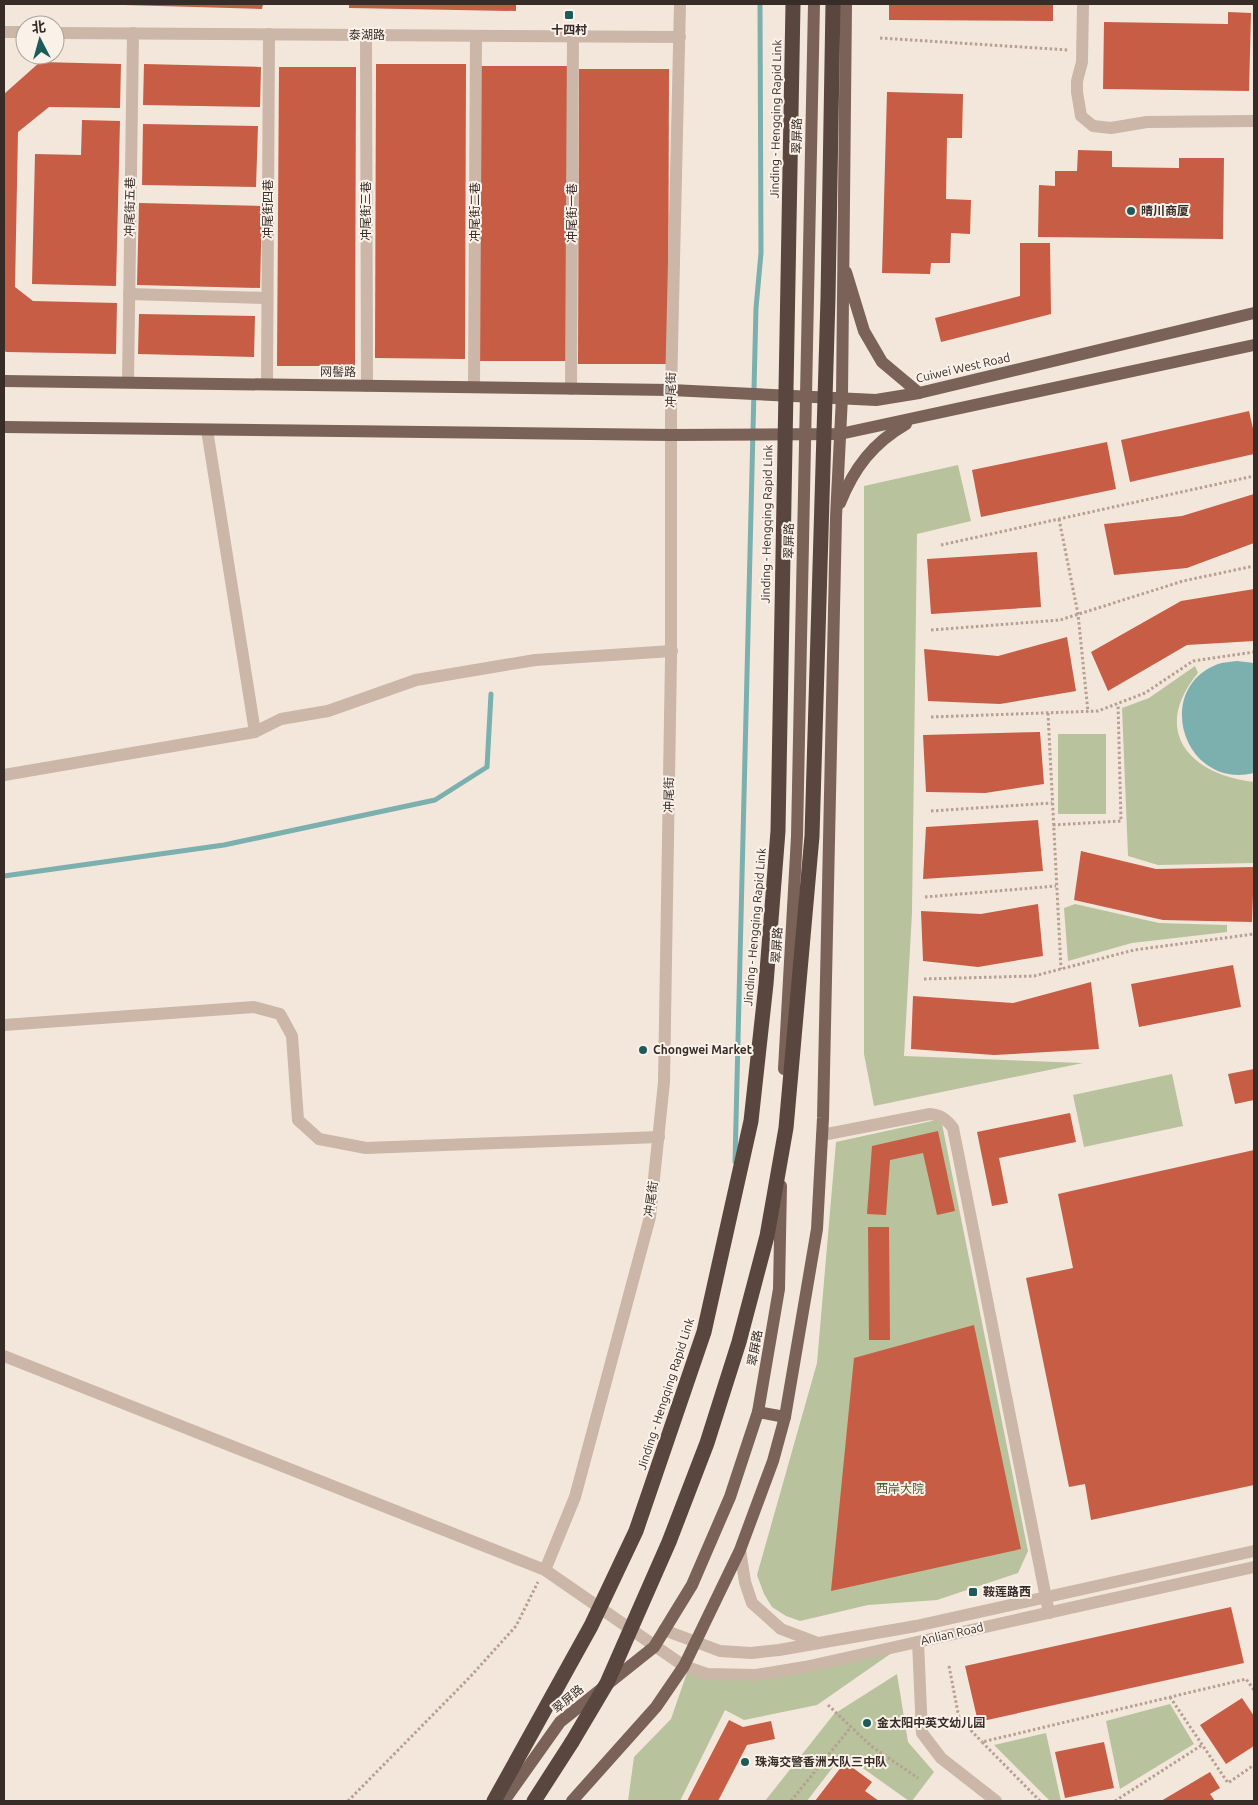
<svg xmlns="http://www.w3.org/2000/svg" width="1258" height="1805" font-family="Ubuntu,'Noto Sans SC',sans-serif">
	<rect width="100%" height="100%" fill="#f3e7dc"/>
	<g fill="#b8c29c">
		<polygon points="958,465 971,521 917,534 912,913 904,1056 1083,1063 874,1106 864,1054 864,486"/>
		<path d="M 1195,666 L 1198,673 C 1150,731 1190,775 1254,782 L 1254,863 L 1158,865 L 1128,856 L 1122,708 L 1149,698 Z"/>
		<rect x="1058" y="734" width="48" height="80"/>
		<polygon points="1075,904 1159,923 1227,925 1227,932 1132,943 1068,961 1064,908"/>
		<polygon points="1172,1074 1183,1126 1084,1147 1073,1095"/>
		<polygon points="941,1119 1028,1551 1018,1573 937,1600 868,1605 800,1621 786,1616 772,1607 764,1594 757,1575 817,1363 836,1142"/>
		<polygon points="906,1643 817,1705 744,1720 725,1710 680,1801 628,1801 634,1757 671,1719 690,1664 730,1674 781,1673"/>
		<polygon points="897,1674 908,1742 934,1772 912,1801 909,1801 843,1754 807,1801 765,1801 834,1714"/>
		<polygon points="1170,1704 1194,1744 1120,1789 1106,1721"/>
		<polygon points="1046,1733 1061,1801 1050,1801 994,1745"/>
	</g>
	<path fill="#7bb0af" d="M 1237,661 L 1254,663 L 1254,773 C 1184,790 1152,689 1218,664 C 1224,662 1231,662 1237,661 Z"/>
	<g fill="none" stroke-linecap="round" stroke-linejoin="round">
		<g stroke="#7bb0af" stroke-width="5">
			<polyline points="4,876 224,845 435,800 487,767 491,694"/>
			<polyline points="735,1162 756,308 761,253 760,4"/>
		</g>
	</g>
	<g fill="#c85d45">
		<polygon points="89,4 263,4 262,9"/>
		<polygon points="349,4 516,4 516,11 349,8"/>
		<polygon points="889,4 1053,4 1053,21 889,20"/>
		<polygon points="1228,12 1251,13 1249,91 1103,89 1104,22 1228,24"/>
		<polygon points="40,62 121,64 120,108 49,107 18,132 15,287 33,301 117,303 116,354 6,352 4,350 4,94"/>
		<polygon points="144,64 261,67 260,107 143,105"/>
		<polygon points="376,64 466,64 465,359 375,358"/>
		<polygon points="479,66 569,66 568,361 478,361"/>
		<polygon points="279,67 356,67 355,366 277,366"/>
		<polygon points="579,69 669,69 668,364 578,364"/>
		<polygon points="887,92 963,94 962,138 947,138 946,199 971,200 970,234 951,233 950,263 931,263 930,274 882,273"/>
		<polygon points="82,120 120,121 116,286 32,284 35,154 81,155"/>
		<polygon points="143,124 258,126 256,187 142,185"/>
		<polygon points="1078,150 1112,151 1112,167 1179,168 1179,158 1224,158 1223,239 1038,237 1039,185 1055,186 1055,171 1077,171"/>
		<polygon points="139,203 262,206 260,288 137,285"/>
		<polygon points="1020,243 1050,243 1051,314 941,342 935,318 1020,296"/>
		<polygon points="139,314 255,316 254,357 138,354"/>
		<polygon points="1249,411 1254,433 1254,454 1130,482 1121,440"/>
		<polygon points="1107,442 1116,489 981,517 972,470"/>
		<polygon points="1254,494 1254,543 1187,568 1114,575 1104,524 1182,516"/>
		<polygon points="1037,552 1041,607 931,614 927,559"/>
		<polygon points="1254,589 1254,641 1187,645 1108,691 1091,652 1181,601"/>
		<polygon points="1067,637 1076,691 1000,704 928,701 924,649 998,656"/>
		<polygon points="1040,732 1044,784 985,793 926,792 923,735"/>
		<polygon points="1038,820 1043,871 923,879 926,827"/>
		<polygon points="1081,851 1156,869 1254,867 1252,922 1163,920 1074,900"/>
		<polygon points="1038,904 1043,956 978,967 923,961 921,911 981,914"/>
		<polygon points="1233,965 1241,1007 1139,1027 1131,984"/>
		<polygon points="1091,982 1099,1049 994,1055 911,1049 913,996 1013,1003"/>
		<polygon points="1254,1069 1254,1100 1235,1104 1228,1074"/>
		<polygon points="1070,1113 1076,1142 999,1158 1008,1203 992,1206 977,1132"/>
		<polygon points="938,1131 955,1211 937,1215 923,1153 890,1160 886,1215 867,1214 872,1146"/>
		<polygon points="1254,1150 1254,1485 1091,1520 1085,1484 1069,1487 1026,1278 1073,1268 1058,1194"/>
		<polygon points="868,1227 889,1227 890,1340 869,1340"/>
		<polygon points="974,1325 1021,1549 831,1591 854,1358"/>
		<polygon points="1231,1607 1244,1663 978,1722 965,1666"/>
		<polygon points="1242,1698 1254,1716 1254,1746 1226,1764 1200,1725"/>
		<polygon points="729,1720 743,1727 771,1721 775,1739 747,1745 718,1801 687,1801"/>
		<polygon points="1104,1742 1114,1788 1065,1798 1055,1752"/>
		<polygon points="845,1762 872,1782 865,1791 879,1801 815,1801"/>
		<polygon points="1210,1772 1220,1788 1210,1794 1215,1801 1161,1801"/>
	</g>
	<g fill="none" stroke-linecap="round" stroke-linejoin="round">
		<g stroke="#b7a092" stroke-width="3" stroke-dasharray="2.5 2.5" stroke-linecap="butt">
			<polyline points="880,38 1069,50"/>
			<polyline points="1059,519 1078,614 1088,712"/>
			<polyline points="941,545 1254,476"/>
			<polyline points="931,630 1060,620 1183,581 1254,566"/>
			<polyline points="1048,713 1061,969"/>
			<polyline points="931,717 1098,711 1145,693 1193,661 1254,652"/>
			<polyline points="931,811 1052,803"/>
			<polyline points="1053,825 1121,821 1118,704"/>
			<polyline points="925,897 1056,886"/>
			<polyline points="924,979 1034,976 1134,950 1254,934"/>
			<polyline points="949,1666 959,1718 982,1742"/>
			<polyline points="1170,1697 1228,1783 1254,1765"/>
			<polyline points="828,1705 871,1746 918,1778"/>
			<polyline points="348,1801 470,1677 516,1626 538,1582"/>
			<polyline points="791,1801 851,1727"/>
			<polyline points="1040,1801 982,1742 1246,1679 1254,1690"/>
			<polyline points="1115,1801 1202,1745"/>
		</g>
		<g stroke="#cbb6a8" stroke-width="12">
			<polyline points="1083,4 1082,62 1077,81 1077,92 1081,116 1093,126 1111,128 1147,122 1254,121"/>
			<polyline points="4,32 25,32"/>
			<polyline points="55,33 680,37"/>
			<polyline points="366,35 367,386"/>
			<polyline points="129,294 267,298"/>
			<polyline points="128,381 133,33"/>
			<polyline points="267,384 269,34"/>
			<polyline points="474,387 476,36"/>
			<polyline points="571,389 573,37"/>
			<polyline points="207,430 255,732"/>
			<polyline points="4,775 255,732 281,719 328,711 416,680 535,660 672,651"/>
			<polyline points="4,1025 254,1007 280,1014 292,1036 298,1120 319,1139 366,1148 659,1137"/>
			<path d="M 822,1135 L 930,1114 C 941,1115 946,1119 953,1128 L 1049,1613"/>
			<polyline points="4,1356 545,1570 684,1666 707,1674 756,1675 805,1667 1254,1567"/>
			<polyline points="740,1550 745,1582 752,1603 781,1629 818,1643"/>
			<polyline points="545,1570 575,1497 650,1217 664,1082 671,658 671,390 680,4"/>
			<polyline points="664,1630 720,1651 751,1653 779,1650 916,1626 1254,1551"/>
			<polyline points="918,1642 922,1733 941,1758 996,1801"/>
		</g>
		<g stroke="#7a6259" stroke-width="12">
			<polyline points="846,272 864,331 882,362 919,393"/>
			<polyline points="4,381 671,390 876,400 919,393 1254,313"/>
			<polyline points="4,427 671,435 840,434 1254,345"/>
			<path d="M 840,503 C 854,468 873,443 906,424"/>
			<polyline points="784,1069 797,836 814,4"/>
			<polyline points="758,1412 785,1417"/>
			<polyline points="504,1801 560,1722 654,1647 692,1585 730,1497 758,1412 779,1289 781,1186"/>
			<polyline points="572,1801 656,1707 684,1666 740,1550 773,1461 785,1417 817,1229 823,1118 836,517 842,397 846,4"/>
		</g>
		<polyline stroke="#59463f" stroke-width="15" points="534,1801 572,1742"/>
		<g stroke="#59463f" stroke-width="15">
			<polyline points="572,1742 607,1683 669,1542 707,1443 739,1342 767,1236 786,1128 812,836 828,298 833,4"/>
			<polyline points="494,1801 591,1626 636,1531 704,1332 751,1121 766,984 778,831 793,4"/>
		</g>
	</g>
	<g fill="#1d5a5a" stroke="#faf1e9" stroke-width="2">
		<rect x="564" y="10" width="10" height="10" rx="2.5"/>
		<circle cx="1131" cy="211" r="5"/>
		<circle cx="643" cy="1050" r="5"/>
		<rect x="968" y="1587" width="10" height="10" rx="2.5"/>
		<circle cx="867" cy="1723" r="5"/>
		<circle cx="745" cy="1762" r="5"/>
	</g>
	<g text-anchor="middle" stroke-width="4" stroke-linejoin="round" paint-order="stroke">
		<g font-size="12" font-weight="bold" fill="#382c28" stroke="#faf1e9" text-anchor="start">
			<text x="569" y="34" text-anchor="middle">十四村</text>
			<text x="1141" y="215">晴川商厦</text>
			<text x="653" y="1054">Chongwei Market</text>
			<text x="983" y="1596">鞍莲路西</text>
			<text x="877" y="1727">金太阳中英文幼儿园</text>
			<text x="755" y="1766">珠海交警香洲大队三中队</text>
		</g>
		<g font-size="12" fill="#382c28" stroke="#faf1e9">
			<text x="367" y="39">泰湖路</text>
			<text transform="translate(776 119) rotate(-89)" y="4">Jinding - Hengqing Rapid Link</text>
			<text transform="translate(797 136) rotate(-89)" y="4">翠屏路</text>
			<text transform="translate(130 207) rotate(-89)" y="4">冲尾街五巷</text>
			<text transform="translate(268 209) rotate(-90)" y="4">冲尾街四巷</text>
			<text transform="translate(366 211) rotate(-90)" y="4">冲尾街三巷</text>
			<text transform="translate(475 212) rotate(-90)" y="4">冲尾街二巷</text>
			<text transform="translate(572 213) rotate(-90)" y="4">冲尾街一巷</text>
			<text transform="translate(963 368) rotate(-13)" y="4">Cuiwei West Road</text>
			<text transform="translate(338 372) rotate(1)" y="4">网髻路</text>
			<text transform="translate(671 390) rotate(-89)" y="4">冲尾街</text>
			<text transform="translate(767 524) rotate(-89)" y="4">Jinding - Hengqing Rapid Link</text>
			<text transform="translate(789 541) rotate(-89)" y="4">翠屏路</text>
			<text transform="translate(669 795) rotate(-89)" y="4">冲尾街</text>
			<text transform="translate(755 927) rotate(-85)" y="4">Jinding - Hengqing Rapid Link</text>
			<text transform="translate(777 945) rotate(-87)" y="4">翠屏路</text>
			<text transform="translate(651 1199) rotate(-82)" y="4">冲尾街</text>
			<text transform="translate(755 1348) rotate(-80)" y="4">翠屏路</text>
			<text transform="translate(666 1394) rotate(-72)" y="4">Jinding - Hengqing Rapid Link</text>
			<text transform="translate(952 1634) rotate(-13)" y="4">Anlian Road</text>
			<text transform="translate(568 1699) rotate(-40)" y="4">翠屏路</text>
		</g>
		<g font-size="12" fill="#49572b" stroke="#faf1e9">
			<text x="900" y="1493">西岸大院</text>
		</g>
	</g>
	<rect width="1258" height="1805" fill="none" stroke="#382c28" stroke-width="10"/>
	<g transform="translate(40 40) rotate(354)"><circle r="24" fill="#faf1e9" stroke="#aca29c"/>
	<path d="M0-4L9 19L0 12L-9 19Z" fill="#1d5a5a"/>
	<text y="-8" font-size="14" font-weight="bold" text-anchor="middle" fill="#382c28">北</text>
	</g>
</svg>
